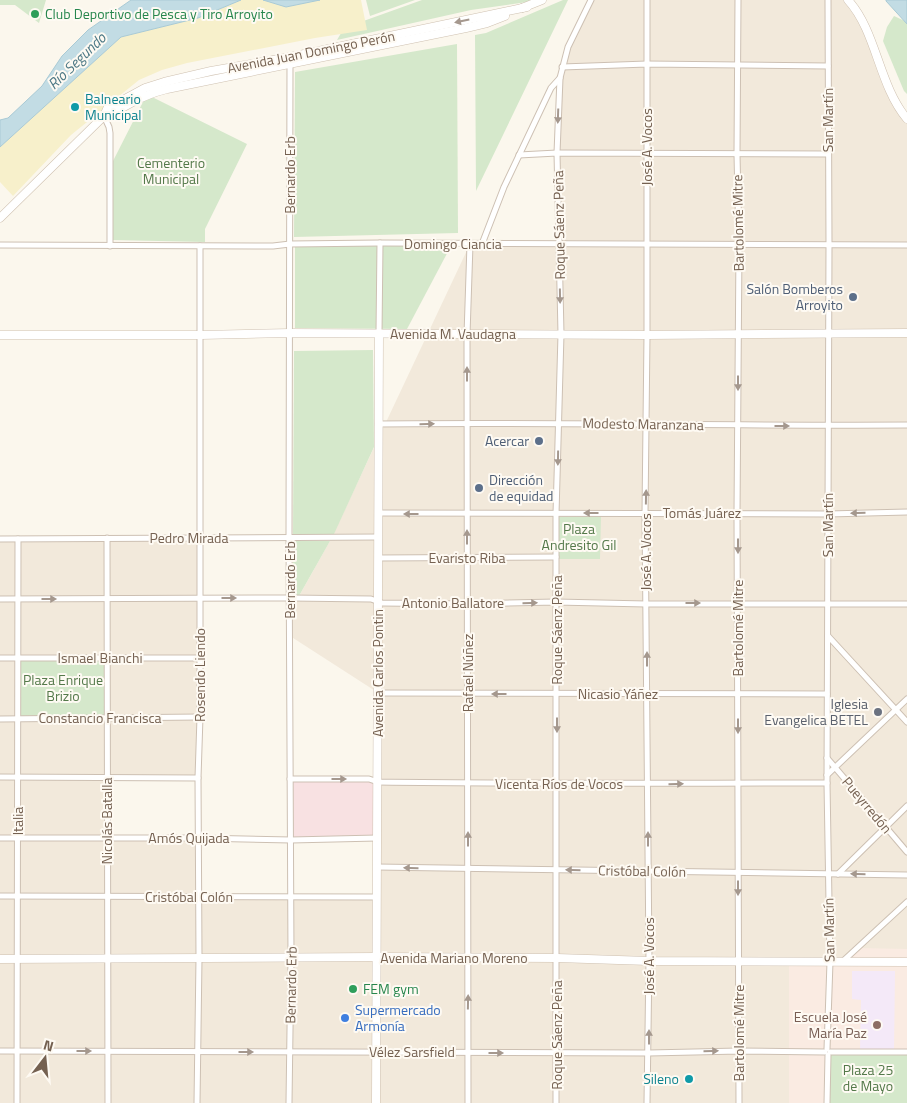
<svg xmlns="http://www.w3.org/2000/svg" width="907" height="1103" font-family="'Titillium Web',sans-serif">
	<rect width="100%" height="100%" fill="#fbf7ed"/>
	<polygon fill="#f2e9db" points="593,0 849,0 890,92 907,119 907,1103 0,1103 0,537 200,538 198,778 105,774 104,840 196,840 199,897 377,897 380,694 290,636 290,598 298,598 330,541 470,244 559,245 557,153 560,67"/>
	<polygon fill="#faebe2" points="859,948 907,949 907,1103 789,1103 789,964 841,966"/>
	<polygon fill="#f4e9f8" points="852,971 895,971 894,1051 860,1051 861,1000 852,999"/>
	<polygon fill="#f8e1e2" points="293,781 369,781 373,782 373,837 293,837"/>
	<g fill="#d5e8cb">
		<polygon points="0,0 46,0 39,23 15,5 0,5"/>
		<polygon points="366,0 415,0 370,16"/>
		<polygon points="422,0 532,0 527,2 471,10 337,40 344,28"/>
		<polygon points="563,0 568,0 476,191 475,35 486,33"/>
		<polygon points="894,16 907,22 907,94 904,91 883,41 887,27"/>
		<polygon points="457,44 458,233 294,237 295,72"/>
		<polygon points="152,97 247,144 205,229 205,242 112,240 113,161 144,100"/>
		<polygon points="452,244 407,329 295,328 295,247"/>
		<polygon points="373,350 374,447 334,534 293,534 294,351"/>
		<polygon points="601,516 600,559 558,559 558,517"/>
		<polygon points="293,541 330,541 299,596 293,596"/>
		<polygon points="20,659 105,659 106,717 20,718"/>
		<polygon points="831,1054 907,1054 907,1103 829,1103 830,1056"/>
	</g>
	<polygon fill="#f7f0cb" points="241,0 263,0 286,7 320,0 361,0 367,30 315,38 187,63 162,70 139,80 71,135 13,196 0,182 0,147 121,37 198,18"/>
	<g fill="#c2dce4" stroke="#a9cad5">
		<polygon points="131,0 241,0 198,18 121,37 0,147 0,120 8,118 42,86 62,56 88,30"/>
		<polygon points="263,0 320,0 286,7"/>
		<polygon points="886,0 907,0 907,24 886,1"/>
	</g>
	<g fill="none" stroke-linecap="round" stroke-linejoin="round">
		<g stroke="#cdc0b3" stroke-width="7">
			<g id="minor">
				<polyline points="738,0 737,154 739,245 737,514 739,1103"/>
				<polyline points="562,67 647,64 828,66"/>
				<polyline points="104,116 109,127 110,133 110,246"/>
				<polyline points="519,155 557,153 828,154"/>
				<polyline points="482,244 504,187 551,88 560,78"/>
				<polyline points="0,245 273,246 290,244 380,243 907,245"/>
				<polyline points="379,334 380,243"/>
				<path d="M 378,424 C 554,422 731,426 907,425"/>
				<polyline points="378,513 828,514 907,512"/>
				<polyline points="107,538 108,1103"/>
				<polyline points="0,539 378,537"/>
				<polyline points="378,558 556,557"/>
				<polyline points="0,599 290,598 371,599 382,603 467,604 556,602 646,604 907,604"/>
				<polyline points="828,636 907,722"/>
				<polyline points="0,658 200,658"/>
				<polyline points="378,693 827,694"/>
				<polyline points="0,719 200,717"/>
				<polyline points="827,758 907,852"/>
				<polyline points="827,775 907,699"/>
				<polyline points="0,777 198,778"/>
				<path d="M 290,779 L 369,779 L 378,782 C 528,784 677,783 827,783"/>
				<polyline points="0,838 198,838 291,840 377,838"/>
				<polyline points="377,867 907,875"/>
				<polyline points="838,874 907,806"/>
				<polyline points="0,896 377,897"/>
				<polyline points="842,962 907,902"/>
				<polyline points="827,1049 830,962 827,783 829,245 828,0"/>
				<polyline points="0,1051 649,1053 739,1051 825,1052"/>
				<polyline points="830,1052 907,1052"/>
				<polyline points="17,1103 18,539"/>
				<polyline points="197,1103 199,958 198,778 200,717 200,246"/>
				<polyline points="289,1103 291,957 289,537 290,63"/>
				<polyline points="468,1103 467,335 470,244"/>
				<polyline points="556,1103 556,514 561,334 557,153 560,78 568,47 591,0"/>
				<polyline points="647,1103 649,961 645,513 647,335 647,0"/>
				<polyline points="827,1103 828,1055"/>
			</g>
		</g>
		<g stroke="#cfc1b1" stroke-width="9">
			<g id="secondary">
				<path d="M 848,0 C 877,32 878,84 907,119"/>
				<polyline points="522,8 542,0"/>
				<path d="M 104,116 C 114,113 123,107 133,102 C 144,96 155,92 167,89 L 466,28 L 487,23 L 505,16"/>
				<polyline points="0,218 104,116 107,109 114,105 145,88 164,82 211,71 290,57 527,7"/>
				<polyline points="0,335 201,335 290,333 647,335 907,333"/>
				<polyline points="0,959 377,957 557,958 649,961 907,962"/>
				<polyline points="376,1103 379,334"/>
			</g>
		</g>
		<use href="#minor" stroke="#fff" stroke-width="5"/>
		<use href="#secondary" stroke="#fff" stroke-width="8"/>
	</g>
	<defs><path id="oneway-solid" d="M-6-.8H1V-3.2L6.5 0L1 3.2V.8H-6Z" transform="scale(1.25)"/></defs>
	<g fill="#a5988e">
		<use href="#oneway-solid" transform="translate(462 21) rotate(168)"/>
		<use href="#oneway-solid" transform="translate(558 116) rotate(92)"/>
		<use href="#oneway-solid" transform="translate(560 296) rotate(89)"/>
		<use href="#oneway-solid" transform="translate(467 374) rotate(-90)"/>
		<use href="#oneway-solid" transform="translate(738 383) rotate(90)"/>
		<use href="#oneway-solid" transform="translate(427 424) rotate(-1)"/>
		<use href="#oneway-solid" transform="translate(782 426)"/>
		<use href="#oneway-solid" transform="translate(558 458) rotate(91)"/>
		<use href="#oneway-solid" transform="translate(646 497) rotate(-89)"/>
		<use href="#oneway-solid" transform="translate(591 513) rotate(180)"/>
		<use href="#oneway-solid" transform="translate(858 513) rotate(179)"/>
		<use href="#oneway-solid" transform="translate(411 514) rotate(-180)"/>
		<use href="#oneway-solid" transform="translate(467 537) rotate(-90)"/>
		<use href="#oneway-solid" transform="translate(738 546) rotate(90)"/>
		<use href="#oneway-solid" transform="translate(229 598)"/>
		<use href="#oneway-solid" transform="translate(49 599)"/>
		<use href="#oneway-solid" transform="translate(530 603) rotate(-1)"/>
		<use href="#oneway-solid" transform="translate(693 603)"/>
		<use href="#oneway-solid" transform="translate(647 659) rotate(-90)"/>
		<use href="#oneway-solid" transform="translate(499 694) rotate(180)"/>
		<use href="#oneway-solid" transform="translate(557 725) rotate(90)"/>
		<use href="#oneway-solid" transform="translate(738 726) rotate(90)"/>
		<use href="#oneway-solid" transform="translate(339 779)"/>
		<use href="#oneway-solid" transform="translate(676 784) rotate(-1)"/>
		<use href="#oneway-solid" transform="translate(468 839) rotate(-90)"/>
		<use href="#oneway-solid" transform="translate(648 839) rotate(-90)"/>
		<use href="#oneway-solid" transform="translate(411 868) rotate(-179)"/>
		<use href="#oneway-solid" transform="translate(573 870) rotate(-179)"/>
		<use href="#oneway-solid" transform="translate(858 874) rotate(-179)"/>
		<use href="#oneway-solid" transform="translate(738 888) rotate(90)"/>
		<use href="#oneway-solid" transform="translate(468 1002) rotate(-89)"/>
		<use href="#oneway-solid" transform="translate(649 1037) rotate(-90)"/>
		<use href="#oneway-solid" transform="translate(84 1051)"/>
		<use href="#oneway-solid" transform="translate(711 1051) rotate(-1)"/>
		<use href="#oneway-solid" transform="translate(246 1052)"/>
		<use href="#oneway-solid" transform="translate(496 1053)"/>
	</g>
	<g fill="#2e9e5b" stroke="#fefaf3" stroke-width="2">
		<circle cx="35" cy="14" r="5"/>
		<circle cx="353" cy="989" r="5"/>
	</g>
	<g fill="#0f9aa8" stroke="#fefaf3" stroke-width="2">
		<circle cx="75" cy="107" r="5"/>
		<circle cx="689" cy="1079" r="5"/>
	</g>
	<g fill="#5c6f8a" stroke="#fefaf3" stroke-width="2">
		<circle cx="853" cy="297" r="5"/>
		<circle cx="539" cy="441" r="5"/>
		<circle cx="479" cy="488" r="5"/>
	</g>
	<circle fill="#6b7280" stroke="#fefaf3" stroke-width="2" cx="878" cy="712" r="5"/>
	<circle fill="#3f7fe0" stroke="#fefaf3" stroke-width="2" cx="345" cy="1018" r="5"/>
	<circle fill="#8d6e63" stroke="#fefaf3" stroke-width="2" cx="877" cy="1025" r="5"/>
	<g text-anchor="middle" stroke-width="4" stroke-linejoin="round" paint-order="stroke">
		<g font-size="14" fill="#27864d" stroke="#fefaf3" text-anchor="start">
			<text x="45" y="19">Club Deportivo de Pesca y Tiro Arroyito</text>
			<text x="363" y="994">FEM gym</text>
		</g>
		<g font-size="14" fill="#756151" stroke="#fefaf3">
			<text transform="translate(311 52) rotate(-11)" y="5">Avenida Juan Domingo Perón</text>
			<text transform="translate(828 120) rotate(-90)" y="5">San Martín</text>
			<text transform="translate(647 147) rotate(-90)" y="5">José A. Vocos</text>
			<text transform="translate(290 175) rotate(-90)" y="5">Bernardo Erb</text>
			<text transform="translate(738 223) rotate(-91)" y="5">Bartolomé Mitre</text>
			<text transform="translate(559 225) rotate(-91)" y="5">Roque Sáenz Peña</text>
			<text x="453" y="249">Domingo Ciancia</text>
			<text x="453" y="339">Avenida M. Vaudagna</text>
			<text transform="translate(643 424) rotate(1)" y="5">Modesto Maranzana</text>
			<text x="702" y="518">Tomás Juárez</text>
			<text transform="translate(828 525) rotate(-90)" y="5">San Martín</text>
			<text x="189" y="543">Pedro Mirada</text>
			<text transform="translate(646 552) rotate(-90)" y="5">José A. Vocos</text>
			<text x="467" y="563">Evaristo Riba</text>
			<text transform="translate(290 580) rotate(-90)" y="5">Bernardo Erb</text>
			<text x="453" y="608">Antonio Ballatore</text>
			<text transform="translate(738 628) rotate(-90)" y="5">Bartolomé Mitre</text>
			<text transform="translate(557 630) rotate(-90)" y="5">Roque Sáenz Peña</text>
			<text x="100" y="663">Ismael Bianchi</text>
			<text transform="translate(378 673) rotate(-90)" y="5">Avenida Carlos Pontin</text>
			<text transform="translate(468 673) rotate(-90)" y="5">Rafael Núñez</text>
			<text transform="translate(200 675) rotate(-90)" y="5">Rosendo Liendo</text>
			<text x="618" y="699">Nicasio Yáñez</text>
			<text x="100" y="723">Constancio Francisca</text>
			<text x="559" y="789">Vicenta Ríos de Vocos</text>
			<text transform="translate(867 805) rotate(50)" y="5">Pueyrredón</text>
			<text transform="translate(18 821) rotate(-90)" y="5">Italia</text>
			<text transform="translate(107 821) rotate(-90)" y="5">Nicolás Batalla</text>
			<text x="189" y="843">Amós Quijada</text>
			<text transform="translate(642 871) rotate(1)" y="5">Cristóbal Colón</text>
			<text x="189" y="902">Cristóbal Colón</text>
			<text transform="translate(829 930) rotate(-91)" y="5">San Martín</text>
			<text transform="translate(649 956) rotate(-90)" y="5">José A. Vocos</text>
			<text x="454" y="963">Avenida Mariano Moreno</text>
			<text transform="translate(291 985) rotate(-89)" y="5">Bernardo Erb</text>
			<text transform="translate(739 1033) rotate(-90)" y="5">Bartolomé Mitre</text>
			<text transform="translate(557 1035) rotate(-90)" y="5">Roque Sáenz Peña</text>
			<text x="412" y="1057">Vélez Sarsfield</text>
		</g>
		<g font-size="14" fill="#0d838f" stroke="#fefaf3" text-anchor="start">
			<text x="85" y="104">Balneario<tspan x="85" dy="16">Municipal</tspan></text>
			<text x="679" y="1084" text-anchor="end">Sileno</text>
		</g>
		<g font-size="14" fill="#54794a" stroke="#fefaf3">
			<text x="171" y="168">Cementerio<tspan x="171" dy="16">Municipal</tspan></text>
			<text x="579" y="534">Plaza<tspan x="579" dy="16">Andresito Gil</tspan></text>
			<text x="63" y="685">Plaza Enrique<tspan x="63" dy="16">Brizio</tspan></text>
			<text x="868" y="1075">Plaza 25<tspan x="868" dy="16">de Mayo</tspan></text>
		</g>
		<g font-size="14" fill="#4e5e75" stroke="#fefaf3" text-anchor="end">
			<text x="843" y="294">Salón Bomberos<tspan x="843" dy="16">Arroyito</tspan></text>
			<text x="529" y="446">Acercar</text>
			<text x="489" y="485" text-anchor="start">Dirección<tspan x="489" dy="16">de equidad</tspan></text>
		</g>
		<g font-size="14" fill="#5b616d" stroke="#fefaf3" text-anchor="end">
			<text x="868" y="709">Iglesia<tspan x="868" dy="16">Evangelica BETEL</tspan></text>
		</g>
		<g font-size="14" fill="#366cbe" stroke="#fefaf3" text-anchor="start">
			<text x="355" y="1015">Supermercado<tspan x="355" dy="16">Armonía</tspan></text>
		</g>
		<g font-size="14" fill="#785e54" stroke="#fefaf3" text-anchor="end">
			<text x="867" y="1022">Escuela José<tspan x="867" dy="16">María Paz</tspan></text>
		</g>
		<g font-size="15" font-style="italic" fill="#4c7885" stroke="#fefaf3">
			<text transform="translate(77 61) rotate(-44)" y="5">Río Segundo</text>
		</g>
	</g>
	<g transform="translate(45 1058) rotate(16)" stroke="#fefaf3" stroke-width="4" paint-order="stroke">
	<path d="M0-4L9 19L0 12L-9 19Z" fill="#756151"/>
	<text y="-8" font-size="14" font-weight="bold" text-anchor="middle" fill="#756151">N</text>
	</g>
</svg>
